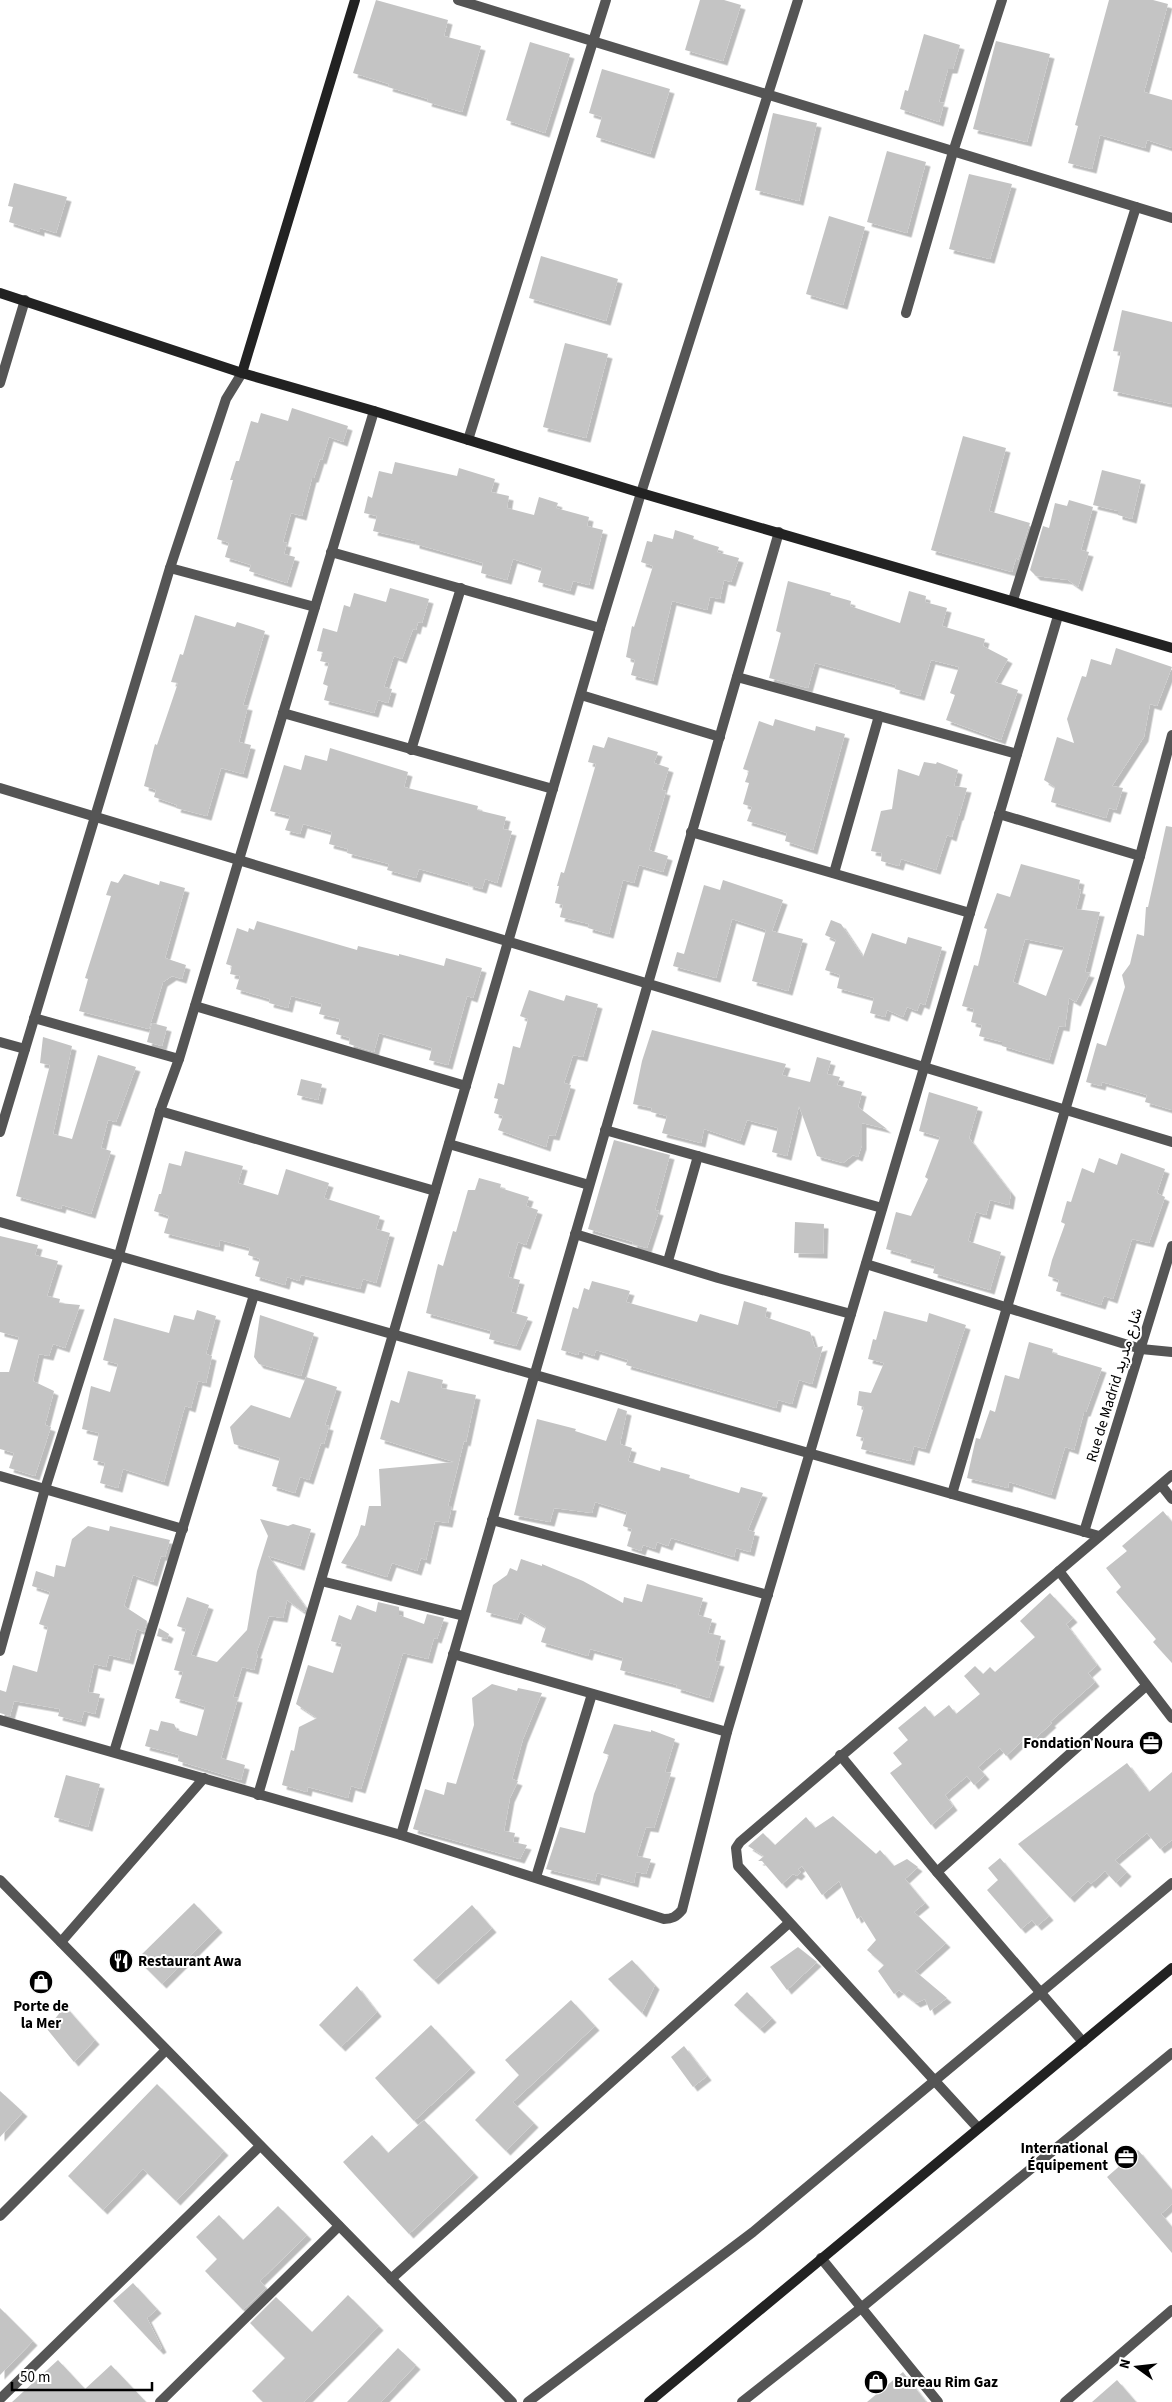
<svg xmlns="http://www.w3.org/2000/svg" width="1172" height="2402" font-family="'Source Sans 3',Vazirmatn,sans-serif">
	<defs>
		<filter id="shadow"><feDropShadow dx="4.5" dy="4.5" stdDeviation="0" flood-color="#0004"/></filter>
	</defs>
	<rect width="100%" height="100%" fill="#fff"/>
	<g fill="#c4c4c4" fill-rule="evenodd" filter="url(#shadow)">
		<polygon points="376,0 448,20 444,36 481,46 462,112 427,102 428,99 388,87 389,84 353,73"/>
		<polygon points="700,0 724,0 741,5 723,61 685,50"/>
		<polygon points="1109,0 1153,0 1168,4 1144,92 1172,100 1172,148 1147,140 1145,148 1100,135 1092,169 1068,163 1078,126 1075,125"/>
		<polygon points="924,34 960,45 953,69 948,69 939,102 944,103 939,122 900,109 905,90 908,91"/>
		<polygon points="996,41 1050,54 1027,142 973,129"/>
		<polygon points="530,42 570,54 545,133 506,120"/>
		<polygon points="602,69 670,89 650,154 596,137 602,117 589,113"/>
		<polygon points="773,113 817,123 799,201 755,190"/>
		<polygon points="887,151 926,162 907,233 867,222"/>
		<polygon points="969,174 1012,184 990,259 949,249"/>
		<polygon points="14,183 67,197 56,233 40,228 40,232 9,222 13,207 8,206"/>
		<polygon points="829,216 865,227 843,305 806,294"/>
		<polygon points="541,256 618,279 606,321 529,298"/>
		<polygon points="1122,310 1172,322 1172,404 1113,391 1121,352 1113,351"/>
		<polygon points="565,343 608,354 586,438 543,427"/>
		<polygon points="292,408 348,426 343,442 329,437 322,460 320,459 314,478 312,478 302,516 291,513 283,542 287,543 284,554 295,557 287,583 249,571 251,565 225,557 229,543 217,539 233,480 230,480 236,461 239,461 251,421 258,423 261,413 288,421"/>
		<polygon points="963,436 1006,448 989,511 1030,523 1018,560 1016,558 1012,572 931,550"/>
		<polygon points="395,462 457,476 459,468 495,479 491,492 509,496 507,508 534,515 539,497 558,503 556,508 589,517 587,526 603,530 589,585 573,581 570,591 538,582 542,568 513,559 507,580 481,573 483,563 415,544 415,541 373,531 377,516 364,513 368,496 372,498 379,471 392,474"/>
		<polygon points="1102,470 1141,480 1132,519 1118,515 1118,511 1093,505"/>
		<polygon points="1069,500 1093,507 1081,550 1089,552 1078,587 1068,580 1036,576 1030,570 1043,526 1049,528 1055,503 1067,506"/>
		<polygon points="675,530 694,536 693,539 719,547 717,552 739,558 731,582 724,580 720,599 710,597 707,610 672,601 653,681 631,675 635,660 626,657 632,626 634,627 653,566 641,562 647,541 652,542 654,534 673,539"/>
		<polygon points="788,581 831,593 830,595 851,601 850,606 900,623 909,591 926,596 925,602 947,608 942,626 985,639 983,646 1008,659 995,682 1018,690 1001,740 946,720 955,695 950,693 959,667 931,660 920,696 895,689 896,685 815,663 808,688 769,678 781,633 776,631"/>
		<polygon points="390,588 429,599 422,623 418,622 416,630 413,629 402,659 394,656 384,687 392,689 388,703 378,700 374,713 324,700 328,686 323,684 329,663 320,661 323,652 317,651 323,628 337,632 344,605 350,607 354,593 386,602"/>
		<polygon points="195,615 235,627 237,622 265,631 243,705 248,706 239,742 251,745 243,774 221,768 207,816 176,808 177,805 154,797 156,790 144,786 155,744 157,745 178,683 171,682 180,654 183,655"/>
		<polygon points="1116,648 1172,667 1157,706 1150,704 1144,737 1112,786 1123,788 1116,810 1109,808 1106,818 1051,802 1055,787 1044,780 1057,737 1074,743 1067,719 1082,676 1086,677 1091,659 1111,665"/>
		<polygon points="775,719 815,731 816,726 845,734 813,850 785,841 787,833 747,821 752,807 743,804 749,783 745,782 749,771 743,769 759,721 773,726"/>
		<polygon points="608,737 658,752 654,763 669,768 662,790 666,791 649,850 668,856 663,872 639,865 634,883 623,880 609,934 588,928 589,924 560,917 563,905 555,903 559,886 557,886 561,872 564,873 596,764 588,762 593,745 604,748"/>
		<polygon points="330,748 408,772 404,787 478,806 477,810 506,817 503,829 512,831 497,883 485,879 482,889 468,885 469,883 419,869 416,878 387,870 389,864 347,853 348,849 329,844 332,832 303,824 300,834 285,830 290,816 270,811 284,765 301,770 305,755 327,761"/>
		<polygon points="924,762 936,764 937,762 958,770 954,786 967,788 959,816 958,816 952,837 947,835 936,870 901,859 899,866 881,861 882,853 871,851 881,811 892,809 898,769 919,776"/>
		<polygon points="1166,826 1172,827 1172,1110 1145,1102 1147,1095 1102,1082 1101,1086 1086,1082 1097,1043 1106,1046 1125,987 1122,975 1130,964 1137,934 1144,936 1146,907 1148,907"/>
		<path d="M 1021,864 L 1080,880 L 1078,889 L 1081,890 L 1076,909 L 1100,912 L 1085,972 L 1090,973 L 1076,1002 L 1069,998 L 1065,1027 L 1059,1026 L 1049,1060 L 1002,1046 L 1002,1042 L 979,1036 L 982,1025 L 971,1022 L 974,1009 L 962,1006 L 974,965 L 978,966 L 987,929 L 984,928 L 997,893 L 1010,897 ZM 1025,939 L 1064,947 L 1046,996 L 1013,982 Z"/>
		<polygon points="124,874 159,885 160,881 185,888 165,958 186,965 182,979 172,976 163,982 149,1029 79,1011 88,979 85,978 111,896 106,895 111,881 118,883"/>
		<polygon points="723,880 783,900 772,931 803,939 788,991 752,981 766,930 732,919 716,978 673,966 677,952 684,954 704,885 720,890"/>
		<polygon points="831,920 841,924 863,957 872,933 906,944 908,937 942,947 925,1005 920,1003 917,1011 907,1007 903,1017 887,1010 885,1017 870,1013 874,998 837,988 840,975 825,970 836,940 825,935"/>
		<polygon points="257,921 357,950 358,946 399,956 399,954 444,966 446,958 482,968 473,998 467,996 448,1065 429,1060 432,1048 379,1033 374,1052 349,1044 350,1038 336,1034 340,1019 319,1014 322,1004 291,996 288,1008 269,1003 270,999 236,989 240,976 230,974 232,966 226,964 237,928 248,932 249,928 254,930"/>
		<polygon points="529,990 564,1001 566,995 598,1004 583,1057 573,1055 564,1083 571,1085 555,1136 549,1135 546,1147 498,1130 503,1116 494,1113 498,1099 494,1098 498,1083 504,1085 513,1046 520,1048 528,1019 520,1016"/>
		<polygon points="152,1023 167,1027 162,1046 147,1042"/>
		<polygon points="652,1030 786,1064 782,1075 810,1082 817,1057 831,1061 827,1074 840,1077 837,1085 862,1092 858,1107 887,1129 862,1123 862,1145 858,1157 853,1155 843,1163 817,1156 799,1106 787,1156 772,1152 778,1128 747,1120 740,1141 704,1129 701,1143 662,1133 667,1116 651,1112 652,1108 633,1104 642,1061"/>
		<polygon points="43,1037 72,1046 53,1134 72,1139 98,1055 136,1067 116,1122 108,1120 101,1148 111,1151 91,1214 62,1205 61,1209 16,1196 50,1065 40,1063"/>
		<polygon points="301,1079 322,1084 318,1100 297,1095"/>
		<polygon points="929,1092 978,1107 969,1138 1011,1193 1009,1205 990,1200 986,1215 976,1212 968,1241 1001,1252 990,1290 933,1273 935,1266 906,1258 907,1255 886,1249 896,1212 911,1216 928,1179 925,1177 940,1137 919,1131"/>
		<polygon points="614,1140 670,1155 655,1210 659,1211 647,1248 632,1244 633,1242 588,1229"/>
		<polygon points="185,1151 243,1166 238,1183 278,1195 286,1169 329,1183 324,1198 380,1216 376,1229 390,1233 376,1283 363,1279 360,1289 301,1275 299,1281 287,1277 285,1285 255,1276 260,1259 248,1255 250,1248 220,1240 219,1247 164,1233 169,1216 154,1211 159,1194 161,1194 169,1163 181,1166"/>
		<polygon points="1121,1153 1165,1169 1157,1193 1165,1197 1149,1243 1132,1239 1113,1299 1104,1296 1101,1305 1056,1291 1059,1280 1048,1276 1052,1260 1065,1224 1061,1222 1067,1201 1071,1202 1082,1168 1094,1173 1099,1158 1117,1165"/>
		<polygon points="479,1178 501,1184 500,1188 529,1197 526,1206 538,1210 526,1245 518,1242 508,1277 520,1280 511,1312 528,1317 516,1346 489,1339 491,1331 426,1313 438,1264 443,1266 453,1231 456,1232 468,1190 475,1190"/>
		<polygon points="795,1222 824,1224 823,1254 794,1253"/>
		<polygon points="0,1236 38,1245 35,1255 58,1261 47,1296 60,1299 59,1303 80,1305 65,1348 53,1344 49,1356 39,1354 33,1381 54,1391 45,1425 51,1427 35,1476 9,1468 14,1453 0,1449 0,1372 9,1372 19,1337 0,1332"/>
		<polygon points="592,1281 630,1291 626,1302 697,1322 700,1314 738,1325 744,1301 767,1308 765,1317 810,1332 815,1348 823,1346 812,1384 799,1380 792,1404 778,1400 776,1408 626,1365 628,1360 596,1350 594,1356 579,1351 578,1355 561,1350 573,1307 578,1309 584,1288 589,1290"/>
		<polygon points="197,1310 216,1316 206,1354 212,1356 206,1383 198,1381 191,1408 185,1406 164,1482 123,1469 118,1488 100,1483 105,1463 93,1460 99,1433 82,1429 91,1386 110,1392 118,1364 103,1360 114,1318 169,1333 174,1315 194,1320"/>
		<polygon points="884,1311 927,1322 929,1313 966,1325 925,1449 914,1446 910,1461 861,1449 864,1438 856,1436 864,1407 857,1405 859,1391 871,1393 884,1363 868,1359 873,1339 876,1340"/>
		<polygon points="260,1315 314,1333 301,1376 259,1364 254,1357"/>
		<polygon points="1029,1342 1053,1349 1052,1353 1102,1368 1086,1412 1084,1412 1074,1450 1065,1447 1051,1495 1009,1482 1008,1488 967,1478 976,1438 980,1439 990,1410 995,1412 1005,1375 1019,1379"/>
		<polygon points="408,1371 443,1380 441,1388 476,1395 466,1442 464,1441 448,1506 452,1506 448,1523 435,1521 426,1560 421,1558 417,1571 392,1563 387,1577 341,1563 358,1535 361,1525 365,1526 369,1506 381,1506 379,1469 454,1462 380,1439 391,1400 399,1403"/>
		<polygon points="306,1377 337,1387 325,1425 329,1426 324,1444 321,1443 309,1480 300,1477 295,1493 272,1486 280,1458 234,1444 230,1427 251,1405 290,1418"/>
		<polygon points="618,1408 627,1411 620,1444 632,1448 628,1461 660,1471 661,1467 690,1475 689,1478 739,1493 741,1487 763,1493 748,1530 755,1532 750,1552 736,1548 734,1557 671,1538 668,1546 657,1542 655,1549 643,1545 641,1551 627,1546 632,1529 623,1526 627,1512 595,1502 592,1513 554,1508 550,1522 514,1515 537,1419 576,1429 575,1431 606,1441"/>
		<polygon points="1163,1511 1172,1522 1172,1663 1153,1642 1156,1639 1116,1592 1121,1587 1106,1568 1127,1551 1122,1546"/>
		<polygon points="260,1519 288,1526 293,1524 311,1529 300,1566 268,1556 306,1608 304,1612 287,1600 283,1618 269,1616 256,1654 258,1654 254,1670 242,1667 233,1697 238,1698 221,1758 245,1765 241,1780 178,1761 179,1755 145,1746 150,1729 158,1731 161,1721 174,1724 177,1730 197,1736 205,1707 175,1698 183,1672 174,1670 186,1629 177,1626 187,1597 209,1605 191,1655 217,1662 247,1630 257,1571 268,1536"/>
		<polygon points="88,1526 109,1531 110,1526 170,1540 165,1557 161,1556 153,1582 133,1575 124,1606 147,1621 144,1632 137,1629 129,1660 109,1655 106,1667 94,1664 88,1692 100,1694 95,1714 84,1711 81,1722 58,1716 60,1709 14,1701 10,1716 0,1713 0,1690 6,1692 13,1665 37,1672 48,1627 39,1624 50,1592 32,1586 36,1571 54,1577 56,1565 65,1567 72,1539"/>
		<polygon points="521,1559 542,1566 542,1564 583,1581 623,1603 624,1597 642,1602 647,1584 703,1598 698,1615 712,1619 708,1633 721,1636 715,1661 720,1662 709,1698 676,1688 677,1685 620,1670 623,1658 590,1649 588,1656 541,1642 546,1627 520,1612 517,1620 486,1612 493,1585 507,1575 510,1568 517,1571"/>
		<polygon points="1050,1593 1073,1618 1066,1624 1097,1665 1088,1673 1095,1682 1050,1722 1052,1723 1030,1743 1025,1738 1006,1756 1000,1748 978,1767 985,1775 974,1785 967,1776 945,1795 953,1806 931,1825 890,1773 902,1764 893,1753 908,1740 898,1728 925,1706 934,1717 949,1705 956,1714 980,1694 964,1676 975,1666 983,1674 990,1667 995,1672 1035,1637 1020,1621"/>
		<polygon points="378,1602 399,1607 399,1615 424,1624 427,1614 444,1618 437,1639 434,1638 428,1659 403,1653 361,1789 351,1786 348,1798 308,1787 307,1792 282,1785 291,1750 294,1751 299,1727 317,1718 296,1704 308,1665 333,1673 342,1644 331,1641 339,1615 351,1620 357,1605 376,1612"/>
		<polygon points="159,1628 169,1634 167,1639 157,1636"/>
		<polygon points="492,1684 517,1691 518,1688 542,1693 523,1739 512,1779 518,1781 510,1798 504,1831 515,1833 513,1842 527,1845 520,1859 413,1829 425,1789 444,1795 447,1782 456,1784 474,1725 472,1698"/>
		<polygon points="614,1724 651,1732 651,1730 675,1739 665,1772 671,1773 654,1828 646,1827 637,1856 651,1859 646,1874 636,1872 634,1883 597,1873 595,1881 546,1869 560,1827 585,1833 594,1794 609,1755 603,1753"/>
		<polygon points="1127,1763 1149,1792 1172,1772 1172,1840 1160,1849 1147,1833 1115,1860 1127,1872 1116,1883 1105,1871 1091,1884 1088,1881 1070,1898 1018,1844"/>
		<polygon points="66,1775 100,1784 88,1827 54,1817"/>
		<polygon points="833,1816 876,1854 880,1850 894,1866 907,1859 918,1867 905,1879 925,1903 914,1912 946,1943 915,1971 947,1998 930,2011 925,1999 916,2003 899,1990 894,1994 878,1971 884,1965 867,1950 876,1940 861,1916 857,1919 839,1881 822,1895 802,1866 798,1869 801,1872 797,1876 793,1874 782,1884 762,1861 758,1861 764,1856 748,1846 763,1833 775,1845 806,1817 815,1828"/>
		<polygon points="1000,1858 1049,1916 1037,1926 1032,1920 1021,1929 987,1890 998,1880 988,1868"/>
		<polygon points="194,1903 218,1928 162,1984 137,1959"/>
		<polygon points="472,1905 492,1928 434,1980 413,1960"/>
		<polygon points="798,1947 817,1962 787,1990 770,1967"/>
		<polygon points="632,1960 655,1985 642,2013 608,1979"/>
		<polygon points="357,1986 377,2012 341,2047 319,2025"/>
		<polygon points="747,1992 772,2018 760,2029 734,2005"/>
		<polygon points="571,2000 595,2026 513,2102 534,2123 506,2151 475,2120 519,2075 505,2060"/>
		<polygon points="65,2006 95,2040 74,2062 47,2029"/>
		<polygon points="431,2025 471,2068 414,2121 375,2078"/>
		<polygon points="684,2046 707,2076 693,2087 671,2057"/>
		<polygon points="157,2084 224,2151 176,2201 143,2169 103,2210 68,2176"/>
		<polygon points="0,2091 23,2112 0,2137"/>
		<polygon points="424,2120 474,2173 409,2234 343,2162 372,2135 388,2153"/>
		<polygon points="1138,2150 1172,2190 1172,2204 1161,2214 1172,2227 1172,2253 1107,2177"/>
		<polygon points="278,2206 307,2235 260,2281 266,2288 243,2310 205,2271 217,2259 196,2237 219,2215 243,2240"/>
		<polygon points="133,2283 157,2309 147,2318 162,2348 159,2350 113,2301"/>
		<polygon points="348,2295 379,2326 304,2402 263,2402 252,2391 285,2358 250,2323 276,2297 312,2332"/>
		<polygon points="0,2308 33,2341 0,2375"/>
		<polygon points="398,2348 416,2365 381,2402 347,2402"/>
		<polygon points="58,2360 85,2389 111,2365 146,2402 12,2402"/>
		<polygon points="903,2372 926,2402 867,2402"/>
		<polygon points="1117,2380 1136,2402 1092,2402"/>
	</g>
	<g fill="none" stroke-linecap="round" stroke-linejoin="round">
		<g stroke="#555" stroke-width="10">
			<polyline points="458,0 1172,218"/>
			<polyline points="906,313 953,152 1002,0"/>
			<polyline points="0,383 25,300"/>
			<polyline points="468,440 606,0"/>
			<polyline points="331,552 600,628"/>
			<polyline points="170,568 315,607"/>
			<polyline points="1013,600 1136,207"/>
			<polyline points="737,677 1017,754"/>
			<polyline points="581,695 720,737"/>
			<polyline points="283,713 553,789"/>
			<polyline points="411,750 461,588"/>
			<polyline points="0,788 1172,1142"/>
			<polyline points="999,814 1140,856"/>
			<polyline points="691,832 970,913"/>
			<polyline points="834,873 879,716"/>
			<polyline points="195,1006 466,1086"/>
			<polyline points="34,1018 179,1059"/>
			<polyline points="0,1042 25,1049"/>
			<polyline points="160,1111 435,1191"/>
			<polyline points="605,1130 882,1208"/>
			<polyline points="0,1132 170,568 226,399 242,373"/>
			<polyline points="449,1144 589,1185"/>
			<polyline points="0,1222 1099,1536"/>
			<polyline points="575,1234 718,1278 851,1314"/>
			<polyline points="668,1261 698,1156"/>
			<polyline points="866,1264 1141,1349 1172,1352"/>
			<polyline points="0,1476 183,1529"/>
			<polyline points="1161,1485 1172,1499"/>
			<polyline points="952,1494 1140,856 1172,735"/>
			<polyline points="492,1520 768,1595"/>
			<polyline points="1084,1532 1172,1246"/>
			<polyline points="1059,1571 1172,1718"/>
			<polyline points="321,1581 464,1616"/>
			<polyline points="0,1651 45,1489 119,1255 160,1111 179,1059 374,411"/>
			<polyline points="453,1654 727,1732"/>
			<path d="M 0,1720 L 401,1835 L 664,1919 C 672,1919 676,1917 682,1910 L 727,1732 L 1058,616"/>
			<polyline points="114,1752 254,1295"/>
			<polyline points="840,1755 937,1872 1083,2042"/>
			<polyline points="258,1795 600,628 641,493 798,0"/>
			<polyline points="401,1835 779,532"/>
			<polyline points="937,1872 1146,1686"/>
			<polyline points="536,1877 592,1694"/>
			<polyline points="0,1880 512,2402"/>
			<polyline points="61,1942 204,1778"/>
			<polyline points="978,2128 738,1866 736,1848 740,1842 1172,1475"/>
			<polyline points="0,2216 166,2050"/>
			<polyline points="821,2258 938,2402"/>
			<polyline points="391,2279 789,1923"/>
			<polyline points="0,2399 260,2146"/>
			<polyline points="160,2402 339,2226"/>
			<polyline points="528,2402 753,2232 1172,1883"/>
			<polyline points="742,2402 861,2308 1172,2053"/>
			<polyline points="1065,2402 1172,2310"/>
		</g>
		<g stroke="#222" stroke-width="10">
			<polyline points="0,293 242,373 374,411 641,493 1172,648"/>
			<polyline points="242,373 355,0"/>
			<polyline points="649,2402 1172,1968"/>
		</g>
	</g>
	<defs>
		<g id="office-disc" transform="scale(1.25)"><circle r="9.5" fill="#000" stroke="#fff"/><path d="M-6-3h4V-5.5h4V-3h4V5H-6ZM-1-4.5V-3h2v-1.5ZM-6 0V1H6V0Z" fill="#fff"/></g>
		<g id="restaurant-disc" transform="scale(1.25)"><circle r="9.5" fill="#000" stroke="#fff"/><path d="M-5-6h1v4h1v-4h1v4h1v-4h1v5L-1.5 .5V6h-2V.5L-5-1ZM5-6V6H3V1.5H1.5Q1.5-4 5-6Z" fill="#fff"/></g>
		<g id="shop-disc" transform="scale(1.25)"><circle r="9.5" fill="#000" stroke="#fff"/><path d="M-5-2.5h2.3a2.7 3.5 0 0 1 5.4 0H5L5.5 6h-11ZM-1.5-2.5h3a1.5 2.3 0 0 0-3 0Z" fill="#fff"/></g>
	</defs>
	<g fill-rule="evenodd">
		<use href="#office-disc" x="1151" y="1743"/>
		<use href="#restaurant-disc" x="121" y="1961"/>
		<use href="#shop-disc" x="41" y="1982"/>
		<use href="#office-disc" x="1126" y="2157"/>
		<use href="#shop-disc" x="876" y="2382"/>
	</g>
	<g text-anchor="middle" stroke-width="4" stroke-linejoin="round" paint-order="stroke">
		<g font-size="15" fill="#000" stroke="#fff">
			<text transform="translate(1114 1385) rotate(-73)" y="5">Rue de Madrid شارع مدريد</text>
		</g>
		<g font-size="15" font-weight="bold" fill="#000" stroke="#fff" text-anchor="end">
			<text x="1134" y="1748">Fondation Noura</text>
			<text x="138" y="1966" text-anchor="start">Restaurant Awa</text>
			<text x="41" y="2011" text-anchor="middle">Porte de<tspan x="41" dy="17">la Mer</tspan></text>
			<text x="1108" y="2153">International<tspan x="1108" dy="17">Équipement</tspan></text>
			<text x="894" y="2387" text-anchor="start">Bureau Rim Gaz</text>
		</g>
	</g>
	<g transform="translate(1137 2367) rotate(285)" stroke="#ffffff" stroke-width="4" paint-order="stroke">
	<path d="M0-4L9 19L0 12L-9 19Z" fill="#000000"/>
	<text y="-8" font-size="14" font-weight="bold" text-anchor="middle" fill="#000000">N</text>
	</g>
	<path d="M12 2382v8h140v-8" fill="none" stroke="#000000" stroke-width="2.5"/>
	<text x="20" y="2382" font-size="15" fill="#000000" stroke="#ffffff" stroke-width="4" paint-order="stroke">50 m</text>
</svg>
